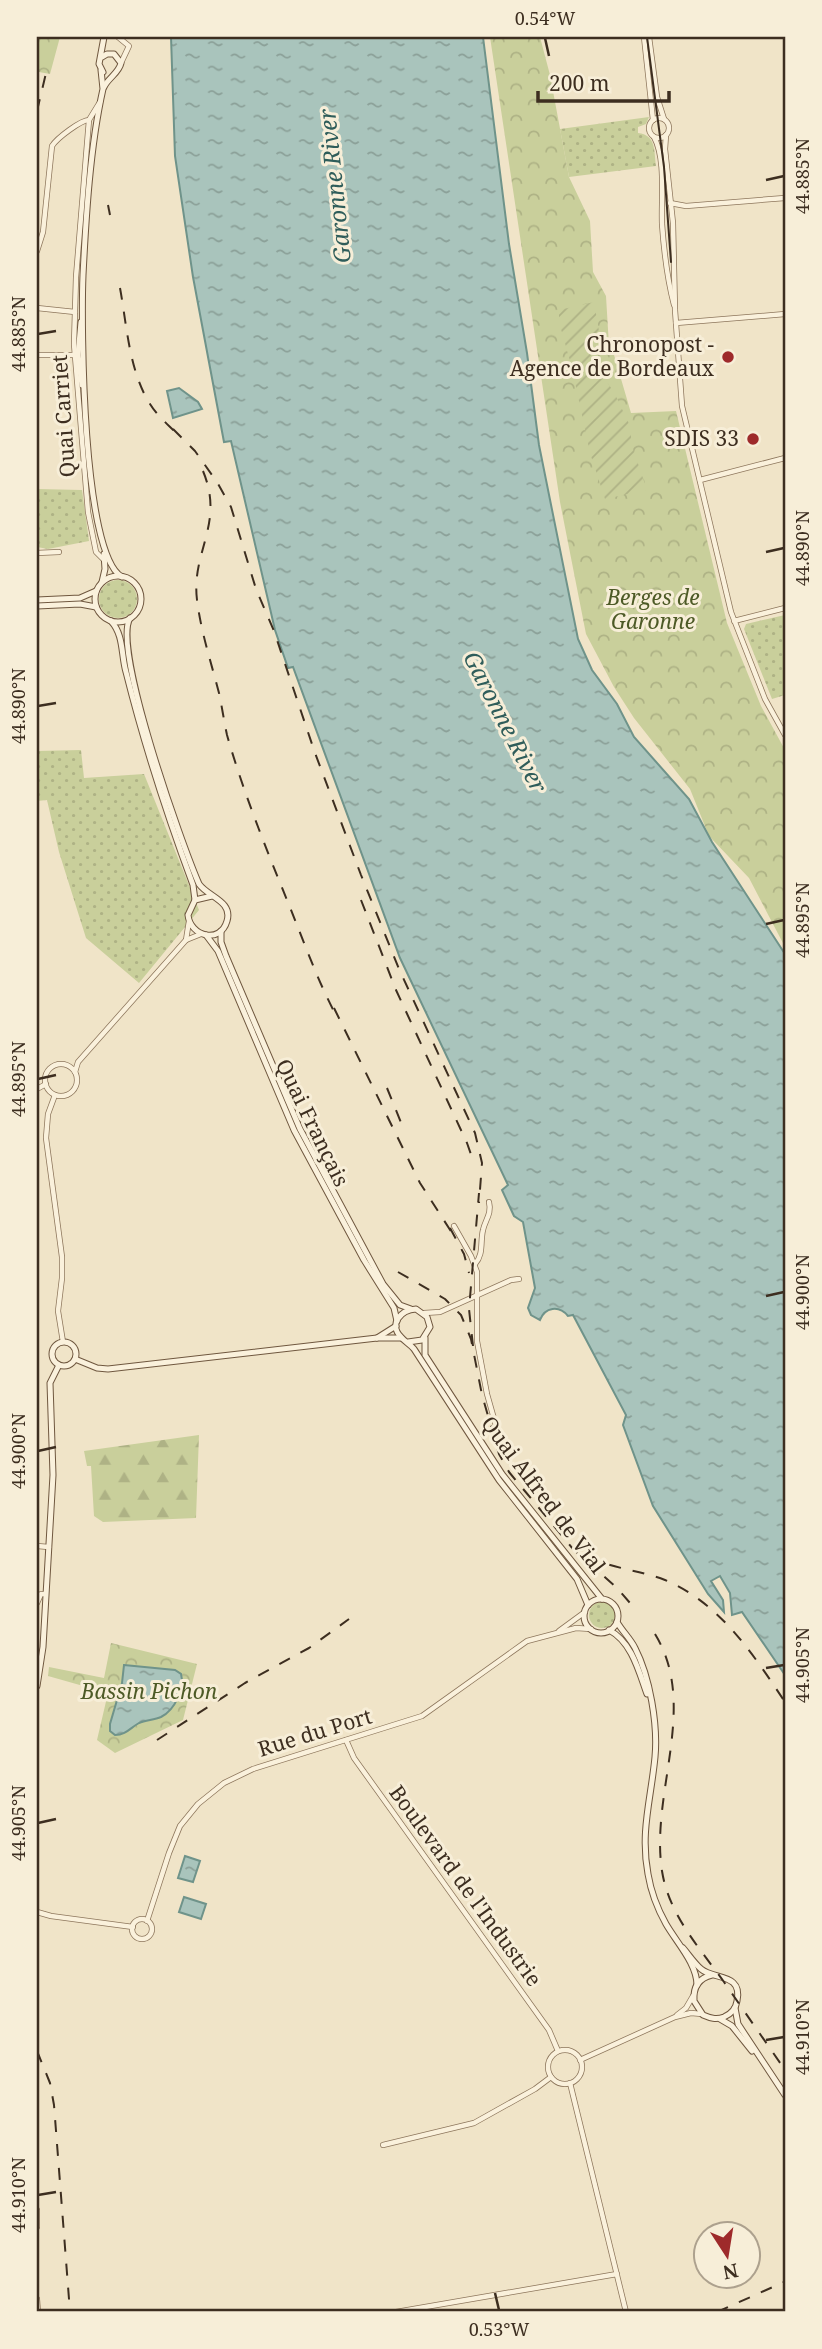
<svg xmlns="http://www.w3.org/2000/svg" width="822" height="2349" font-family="'Noto Serif',serif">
	<defs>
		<pattern id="grass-dots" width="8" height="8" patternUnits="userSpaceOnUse" patternTransform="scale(1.75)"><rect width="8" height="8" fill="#c9cf9b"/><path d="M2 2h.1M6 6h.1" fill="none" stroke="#aeb285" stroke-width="1.8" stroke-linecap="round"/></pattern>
		<pattern id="forest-firs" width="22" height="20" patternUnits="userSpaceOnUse" patternTransform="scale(1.75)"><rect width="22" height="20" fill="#c9cf9b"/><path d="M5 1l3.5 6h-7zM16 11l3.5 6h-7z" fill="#aeb285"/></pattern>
		<pattern id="park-crowns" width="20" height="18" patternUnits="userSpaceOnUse" patternTransform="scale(1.75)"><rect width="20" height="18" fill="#c9cf9b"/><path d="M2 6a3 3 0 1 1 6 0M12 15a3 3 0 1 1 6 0" fill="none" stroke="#aeb285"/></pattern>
		<pattern id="garden-furrows" width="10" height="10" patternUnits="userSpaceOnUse" patternTransform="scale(1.75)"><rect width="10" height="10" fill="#c9cf9b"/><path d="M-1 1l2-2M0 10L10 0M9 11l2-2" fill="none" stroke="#aeb285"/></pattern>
		<pattern id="water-ripples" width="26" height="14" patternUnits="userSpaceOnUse" patternTransform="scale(1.75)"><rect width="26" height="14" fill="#a9c4bc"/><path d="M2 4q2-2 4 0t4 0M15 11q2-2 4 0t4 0" fill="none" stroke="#8ba098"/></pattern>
	</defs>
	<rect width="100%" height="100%" fill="#f0e4c8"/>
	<g fill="url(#grass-dots)">
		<path d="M 649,117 L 646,124 L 638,127 L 638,133 C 656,135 654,150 656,166 L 569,177 L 560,129 Z"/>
		<polygon points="37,489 82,490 89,541 48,549 37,547"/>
		<circle cx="118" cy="599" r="19"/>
		<polygon points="785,615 785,695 772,699 744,629 746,624"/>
		<polygon points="81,750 84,778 144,774 199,910 139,983 86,938 59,852 47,800 37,801 37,751"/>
		<circle cx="602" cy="1615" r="13"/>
	</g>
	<polygon fill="url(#forest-firs)" points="199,1435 196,1518 103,1522 94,1516 91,1466 87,1466 84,1451"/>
	<g fill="url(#park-crowns)">
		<polygon points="37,37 60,37 50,74 39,72 37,82"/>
		<polygon points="490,37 540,37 550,75 569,177 590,221 593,272 606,296 609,346 612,348 631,413 676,411 727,623 761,706 785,750 785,947 749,878 709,836 690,789 634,718 614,687 586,634 560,502"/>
		<polygon points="111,1643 197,1664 183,1720 115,1753 97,1740 108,1693 48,1676 49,1667 104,1678"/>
	</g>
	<polygon fill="url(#garden-furrows)" points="594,302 600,337 597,350 599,361 604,378 614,392 631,428 631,443 646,487 646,490 605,499 590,453 572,368 559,322 559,310"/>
	<g fill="url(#water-ripples)" stroke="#6f938a" stroke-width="2">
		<path d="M 171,37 L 483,37 L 509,244 L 527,353 L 539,445 L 578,639 L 592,670 L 617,704 L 634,737 L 689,799 L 712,842 L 785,954 L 785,1675 L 742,1612 L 732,1615 L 730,1593 L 720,1576 L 711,1581 L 723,1600 L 724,1612 L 708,1594 L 653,1506 L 623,1425 L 626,1415 L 573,1315 L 568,1316 C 559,1305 545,1307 540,1320 L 531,1315 L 528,1308 L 535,1288 L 523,1222 L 514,1216 L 502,1190 L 508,1185 L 400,958 L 293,667 L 288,668 L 275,630 L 231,441 L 224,442 L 193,277 L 175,156 Z"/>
		<polygon points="179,388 198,402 202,409 173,418 167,391"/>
		<path d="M 124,1665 L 175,1670 L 181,1674 C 185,1688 175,1710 161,1717 C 154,1720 146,1720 139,1723 C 130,1728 126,1735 115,1735 L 110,1731 L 110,1724 L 122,1683 Z"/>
		<polygon points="185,1856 200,1861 193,1882 178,1878"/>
		<polygon points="184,1897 206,1904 201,1919 179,1912"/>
	</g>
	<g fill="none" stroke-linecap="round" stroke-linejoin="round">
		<g stroke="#8d765c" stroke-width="6">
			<g id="street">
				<polyline points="118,37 129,46 121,63"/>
				<polyline points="644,37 653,120"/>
				<polyline points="649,37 657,97 664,119"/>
				<polyline points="100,102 89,120 76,277 74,344 88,512 96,552 104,560"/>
				<circle cx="659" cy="128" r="10"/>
				<polyline points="666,135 665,149 673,223 675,310 682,406 731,612 765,699 785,735"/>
				<path d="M 654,137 C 666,159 661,199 662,224 C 664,252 667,278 674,305"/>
				<polyline points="670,203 686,206 785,198"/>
				<path d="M 37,251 L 43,232 L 52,146 C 57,138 81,120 89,120"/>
				<polyline points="37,308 75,312"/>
				<polyline points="676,323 785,314"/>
				<polyline points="37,355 78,355"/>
				<polyline points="700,480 785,458"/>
				<polyline points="37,553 59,552"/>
				<polyline points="734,621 785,608"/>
				<polyline points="186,940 189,921"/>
				<circle cx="61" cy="1080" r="16"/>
				<polyline points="75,1072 78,1062 186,940 201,934"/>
				<polyline points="37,1089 46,1084"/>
				<polyline points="55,1095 48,1114 46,1138 62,1257 62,1278 58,1311 63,1342"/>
				<polyline points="454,1226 471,1256 477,1272 477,1341 487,1394 504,1454"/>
				<path d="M 475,1264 C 484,1254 480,1242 483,1230 C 485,1220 492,1214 489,1202"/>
				<polyline points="424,1313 440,1312 511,1280 519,1279"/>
				<polyline points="37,1546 49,1547"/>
				<polyline points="37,1603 41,1594 45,1594"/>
				<polyline points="559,1631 585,1612"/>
				<polyline points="346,1740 354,1758 549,2030 558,2051"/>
				<polyline points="37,1912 51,1916 133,1927"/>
				<circle cx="142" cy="1929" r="10"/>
				<polyline points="147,1921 169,1853 180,1826 198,1804 224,1783 253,1769 422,1716 527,1641 576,1628 591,1629"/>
				<polyline points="677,2015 686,2008 693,1996"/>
				<circle cx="565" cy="2067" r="17"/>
				<polyline points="580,2060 675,2017 691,2013 702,2014"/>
				<polyline points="570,2083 626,2312"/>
				<polyline points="383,2145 474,2123 535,2089 551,2077"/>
				<polyline points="37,2210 37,2227"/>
				<polyline points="37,2299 38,2312"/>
				<polyline points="396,2312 617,2274"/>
			</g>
		</g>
		<g stroke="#6f573f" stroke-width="7">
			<g id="secondary">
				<path d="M 102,57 L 107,54 L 114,54 L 121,63 C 119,73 108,78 104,87"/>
				<path d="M 101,70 L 103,89 C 90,147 86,216 83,275 C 81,324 82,554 122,577"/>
				<polyline points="103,72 99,64 104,37"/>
				<polyline points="81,322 78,355 82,385"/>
				<circle cx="118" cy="599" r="23"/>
				<polyline points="102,582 105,569 104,554"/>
				<polyline points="37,600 80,598 96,591"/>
				<polyline points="37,606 80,604 96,607"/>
				<path d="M 130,618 C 112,649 182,845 199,884 C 208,897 233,901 227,921 C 220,945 190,936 188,915 L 195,900 L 212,896"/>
				<path d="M 111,621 C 124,635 121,655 126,672 C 144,744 167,815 193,885 L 195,900"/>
				<polyline points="221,931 221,942 226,956 300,1129 383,1284 400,1305 411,1309"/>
				<polyline points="206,935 218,951 294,1130 364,1260 394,1308 397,1321"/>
				<polyline points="377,1338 396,1326"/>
				<polyline points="425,1338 425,1355 502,1474 602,1599"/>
				<circle cx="64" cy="1354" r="12"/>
				<path d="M 408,1342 L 422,1340 L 430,1327 L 427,1317 L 416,1309 C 401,1310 388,1324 401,1337 C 405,1342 410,1344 414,1349 L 499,1480 L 577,1579 L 588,1605"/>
				<polyline points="75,1359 97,1368 108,1369 377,1338 401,1338"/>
				<circle cx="601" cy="1616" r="17"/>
				<path d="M 617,1622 C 622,1631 630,1638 635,1648 C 650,1677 658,1725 655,1757 C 651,1799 640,1832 648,1874 C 651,1892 657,1908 666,1924 C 677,1943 697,1964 697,1985"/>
				<path d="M 609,1630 C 632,1642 639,1672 647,1694"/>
				<polyline points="37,1686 43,1647 53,1475 50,1383 59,1365"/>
				<path d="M 683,1948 C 689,1955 694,1963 701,1969 C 714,1980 743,1973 737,2001 C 736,2008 731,2014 724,2017 C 716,2020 710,2018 703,2015 L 694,2001 C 693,1987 699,1978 712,1975"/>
				<polyline points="735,2008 738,2024 785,2095"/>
				<polyline points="720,2019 732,2026 752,2051"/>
			</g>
		</g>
		<use href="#street" stroke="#faf1dc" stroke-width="4.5"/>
		<use href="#secondary" stroke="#faf1dc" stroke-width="5"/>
		<polyline stroke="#3d2e20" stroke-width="2" points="647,37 664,167 671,262"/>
		<g stroke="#3d2e20" stroke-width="2" stroke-dasharray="12 12" stroke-linecap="butt">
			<polyline points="37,111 46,73"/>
			<polyline points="108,205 110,215"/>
			<path d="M 120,288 C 127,326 129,371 150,404 C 158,417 170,426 180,437"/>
			<polyline points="173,429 195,451 217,482 231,507 256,589 274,631 315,753 361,875 399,969 475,1133 482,1163 479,1203"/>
			<path d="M 203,471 C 225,524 191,551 197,600 C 201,632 211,662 219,693 C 222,707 224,721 227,735 C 243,791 265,846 287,900 C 303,939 317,980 337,1017"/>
			<polyline points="361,900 396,990 467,1143 474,1163"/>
			<polyline points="334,1008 420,1183 454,1236"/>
			<polyline points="387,1088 404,1130"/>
			<polyline points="450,1228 464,1254 469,1273"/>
			<polyline points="398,1272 445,1299 461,1315 471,1339 482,1395 499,1454 509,1472 573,1549 617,1588 637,1611"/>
			<polyline points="473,1346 469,1309 479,1193"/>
			<path d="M 587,1556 C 612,1569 640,1570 665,1580 C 720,1603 753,1654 785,1702"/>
			<path d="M 655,1634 C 699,1706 650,1792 662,1871 C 669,1915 699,1947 724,1982 C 744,2011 765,2041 785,2070"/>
			<polyline points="157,1740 245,1683 309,1648 349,1619"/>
			<polyline points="37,2051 50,2083 54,2105 70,2312"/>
			<polyline points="717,2312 784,2282"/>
		</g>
	</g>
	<path fill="none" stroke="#3d2e20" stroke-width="2.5" d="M 545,38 L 549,56M 766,180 L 784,176M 38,334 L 56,331M 766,552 L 784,548M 38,706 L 56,703M 766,924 L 784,920M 38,1079 L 56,1075M 766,1296 L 784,1292M 38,1451 L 56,1447M 766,1668 L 784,1665M 38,1823 L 56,1819M 766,2040 L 784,2037M 38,2195 L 56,2192M 495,2293 L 499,2310"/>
	<g fill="#9e2a2b" stroke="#f7eed8" stroke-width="2.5">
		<circle cx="728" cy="357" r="7"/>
		<circle cx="753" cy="439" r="7"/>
	</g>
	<g text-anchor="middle" stroke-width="6" stroke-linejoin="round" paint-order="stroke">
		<g font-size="21" fill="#3d2e20" stroke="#f7eed8" text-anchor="end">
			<text x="714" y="352">Chronopost -<tspan x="714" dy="24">Agence de Bordeaux</tspan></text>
			<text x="739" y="446">SDIS 33</text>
		</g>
		<g font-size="21" fill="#3d2e20" stroke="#f7eed8">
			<text transform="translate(64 416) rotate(-94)" y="7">Quai Carriet</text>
			<text transform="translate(312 1123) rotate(64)" y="7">Quai Français</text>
			<text transform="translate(543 1495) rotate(53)" y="7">Quai Alfred de Vial</text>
			<text transform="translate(315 1733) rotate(-17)" y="7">Rue du Port</text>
			<text transform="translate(465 1886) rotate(54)" y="7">Boulevard de l'Industrie</text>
		</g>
		<g font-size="21" font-style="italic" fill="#4d5a26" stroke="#f7eed8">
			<text x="653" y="605">Berges de<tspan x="653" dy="24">Garonne</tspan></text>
			<text x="149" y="1699">Bassin Pichon</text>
		</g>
		<g font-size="23" font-style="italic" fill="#2f5d5a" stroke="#f7eed8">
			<text transform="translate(335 186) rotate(-96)" y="8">Garonne River</text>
			<text transform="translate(505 722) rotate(63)" y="8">Garonne River</text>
		</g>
	</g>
	<rect width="822" height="2349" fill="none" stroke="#f7eed8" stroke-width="77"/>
	<g transform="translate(727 2255) rotate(168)"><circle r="33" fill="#f7eed8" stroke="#ada18e" stroke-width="2"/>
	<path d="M0-5L12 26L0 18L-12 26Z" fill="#9e2a2b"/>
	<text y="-10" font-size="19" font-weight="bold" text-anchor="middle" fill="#3d2e20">N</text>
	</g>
	<path d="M538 91v10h131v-10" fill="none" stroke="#3d2e20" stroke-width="3.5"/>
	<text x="549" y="91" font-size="21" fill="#3d2e20" stroke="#f7eed8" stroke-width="5" paint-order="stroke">200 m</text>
	<rect x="38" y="38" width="746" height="2272" fill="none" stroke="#3d2e20" stroke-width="2.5"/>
	<g font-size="18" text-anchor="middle" fill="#3d2e20">
		<text x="545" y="25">0.54°W</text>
		<text transform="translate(803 176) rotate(-90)" y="6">44.885°N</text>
		<text transform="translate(19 334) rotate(-90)" y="6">44.885°N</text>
		<text transform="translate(803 548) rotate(-90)" y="6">44.890°N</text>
		<text transform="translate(19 706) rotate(-90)" y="6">44.890°N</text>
		<text transform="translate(803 920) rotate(-90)" y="6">44.895°N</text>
		<text transform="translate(19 1079) rotate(-90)" y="6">44.895°N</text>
		<text transform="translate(803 1292) rotate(-90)" y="6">44.900°N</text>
		<text transform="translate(19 1451) rotate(-90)" y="6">44.900°N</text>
		<text transform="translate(803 1665) rotate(-90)" y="6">44.905°N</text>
		<text transform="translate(19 1823) rotate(-90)" y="6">44.905°N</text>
		<text transform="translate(803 2037) rotate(-90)" y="6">44.910°N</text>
		<text transform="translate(19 2195) rotate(-90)" y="6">44.910°N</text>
		<text x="499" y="2336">0.53°W</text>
	</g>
</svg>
